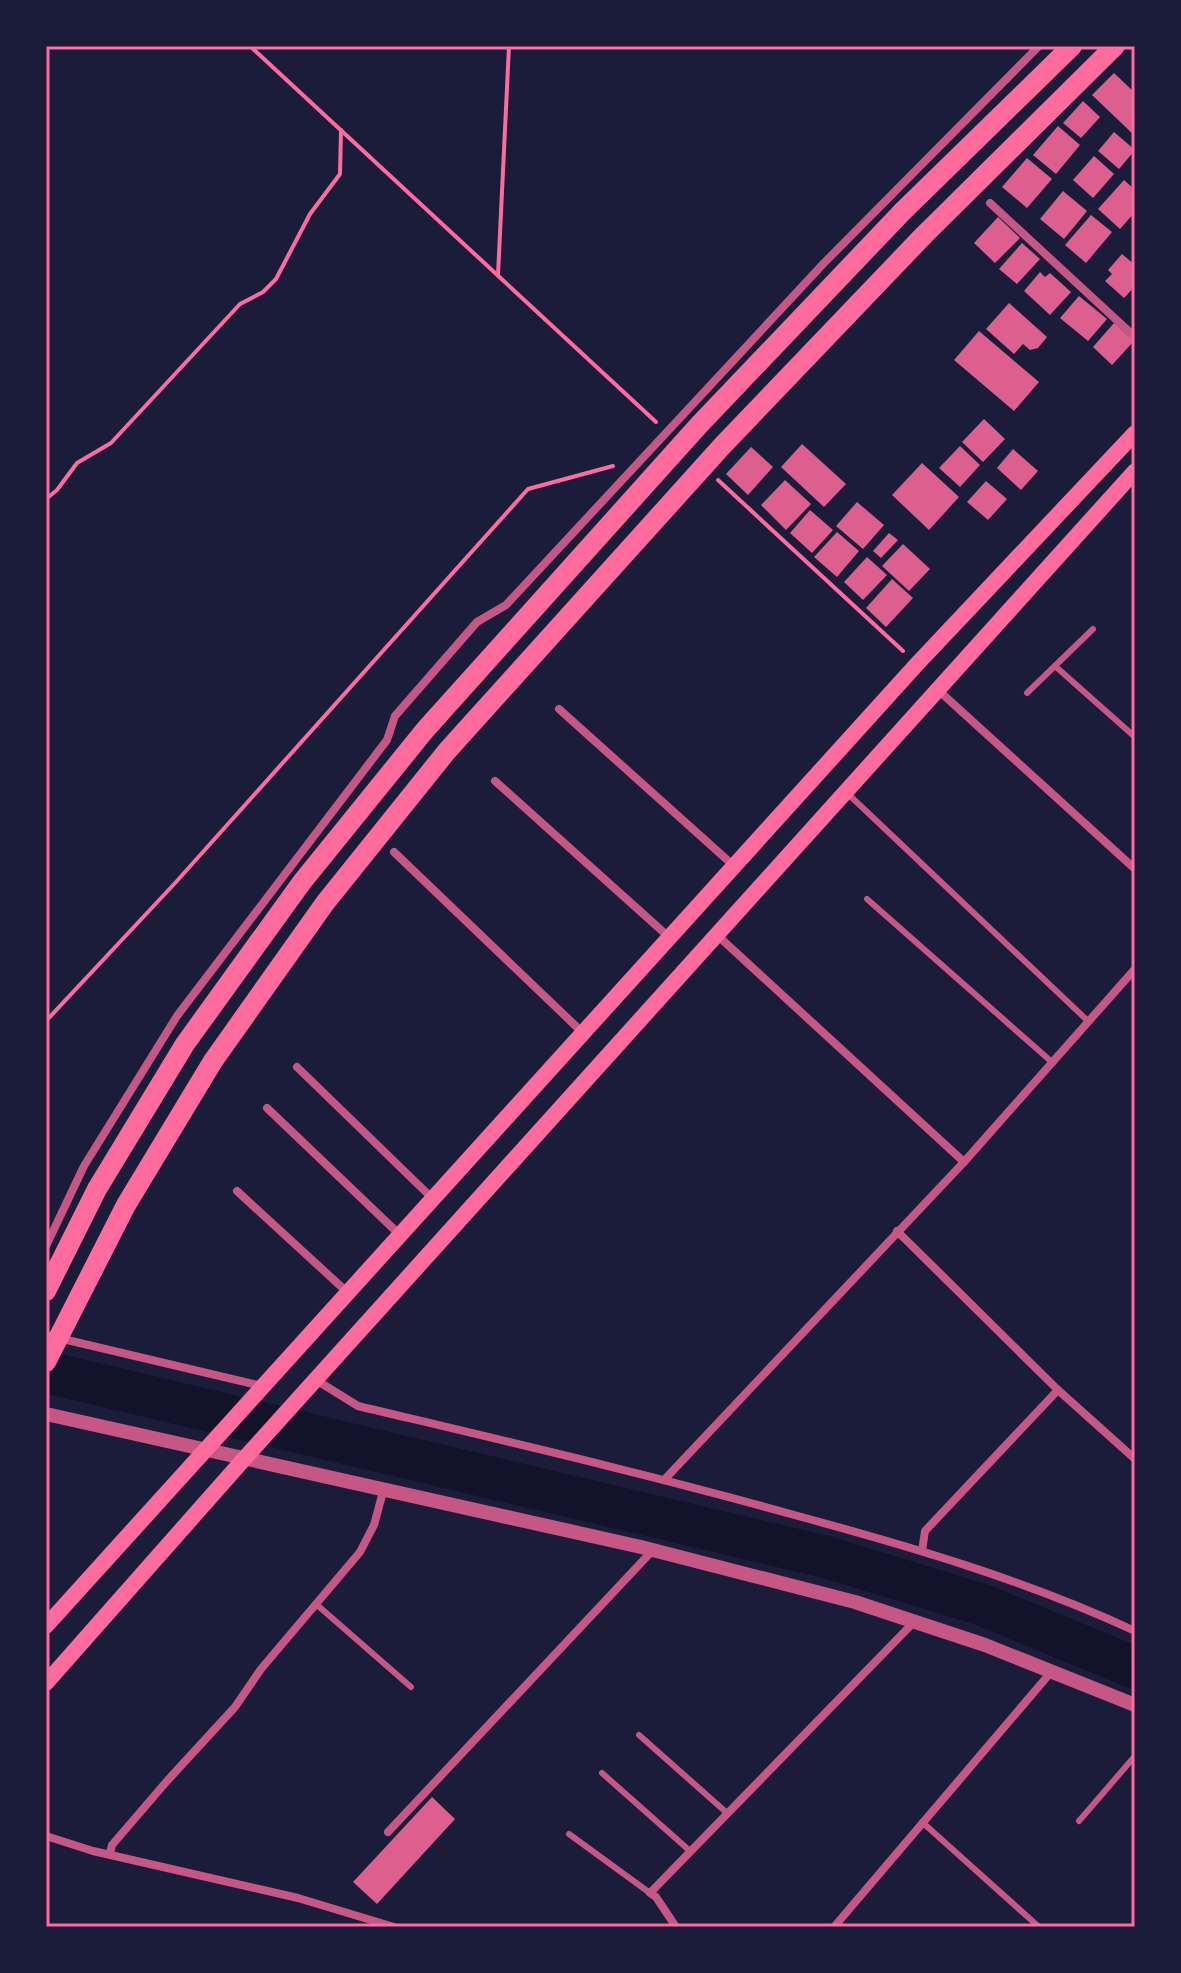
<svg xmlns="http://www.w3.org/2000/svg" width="1181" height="1973" font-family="Figtree,sans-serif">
	<rect width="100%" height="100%" fill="#1b1b3a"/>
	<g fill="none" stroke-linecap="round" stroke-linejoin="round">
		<polyline stroke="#12122b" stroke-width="42" points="46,1372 826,1557 983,1605 1135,1668"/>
	</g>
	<g fill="#dd5f8e">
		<polygon points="1114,73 1135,93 1135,136 1092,95"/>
		<polygon points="1083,101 1100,117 1081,138 1063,123"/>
		<polygon points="1058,126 1080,145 1056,174 1033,155"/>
		<polygon points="1114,132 1135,150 1119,169 1098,151"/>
		<polygon points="1094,156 1114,174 1093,198 1073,180"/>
		<polygon points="1027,158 1052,179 1027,208 1002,187"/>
		<polygon points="1124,180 1135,190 1135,212 1120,229 1098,209"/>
		<polygon points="1063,191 1087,211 1064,239 1040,219"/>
		<polygon points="1091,215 1112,232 1086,263 1065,245"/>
		<polygon points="998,217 1020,238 995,263 974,243"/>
		<polygon points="1022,243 1040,259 1017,284 999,269"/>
		<polygon points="1122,254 1135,265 1135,286 1124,298 1105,281 1112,274 1108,270"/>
		<polygon points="1040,272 1045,277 1050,273 1071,292 1050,315 1024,291"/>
		<polygon points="1079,296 1107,319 1088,341 1060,318"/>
		<polygon points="1009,303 1047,337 1038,348 1030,350 1023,344 1014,354 986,329"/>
		<polygon points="1114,323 1134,341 1112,365 1093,347"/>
		<polygon points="979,331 1039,382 1014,411 954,360"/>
		<polygon points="984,419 1005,439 983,462 962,442"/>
		<polygon points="802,444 846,484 824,507 781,467"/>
		<polygon points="960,446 980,465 960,487 939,468"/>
		<polygon points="751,447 773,467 748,495 726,474"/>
		<polygon points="1013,449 1038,471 1021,490 997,468"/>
		<polygon points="922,463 959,497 929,530 892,495"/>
		<polygon points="785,480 811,504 786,530 761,505"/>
		<polygon points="986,481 1007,499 988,520 967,502"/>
		<polygon points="857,502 884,525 863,549 836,526"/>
		<polygon points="810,510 833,530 812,553 790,533"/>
		<polygon points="837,532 859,551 837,577 814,557"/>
		<polygon points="889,533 898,540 881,558 873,551"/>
		<polygon points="903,544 930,569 909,591 882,566"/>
		<polygon points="867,557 887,575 863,600 844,582"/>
		<polygon points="892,579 913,598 886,627 866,608"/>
		<polygon points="432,1797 455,1819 377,1904 353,1882"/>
	</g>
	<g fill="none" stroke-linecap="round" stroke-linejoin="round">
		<g stroke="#ff6b9d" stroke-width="4">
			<polyline points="250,46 656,422"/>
			<polyline points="498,275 509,46"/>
			<polyline points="718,480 903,651"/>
			<polyline points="46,499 57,490 77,463 111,443 240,304 263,292 276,279 310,214 340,174 341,130"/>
			<polyline points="46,1021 176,882 528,489 613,466"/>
		</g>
		<g stroke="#c65784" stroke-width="6">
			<polyline points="1055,666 1135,737"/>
			<polyline points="1027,693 1093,629"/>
			<polyline points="846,792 1089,1022"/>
			<polyline points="867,899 1053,1063"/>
			<polyline points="316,1604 411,1687"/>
			<polyline points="639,1735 727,1813"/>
			<polyline points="602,1773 690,1851"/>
			<polyline points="1079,1821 1135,1756"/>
			<polyline points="922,1822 1039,1927"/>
			<polyline points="569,1834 650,1893"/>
		</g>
		<g stroke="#c65784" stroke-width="8">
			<polyline points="990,203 1135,337"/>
			<polyline points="938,690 1135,869"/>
			<polyline points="559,709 734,866"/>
			<polyline points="495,781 670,938"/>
			<polyline points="394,852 583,1033"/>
			<polyline points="717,935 964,1162"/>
			<polyline points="297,1067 433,1199"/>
			<polyline points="267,1108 400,1235"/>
			<polyline points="237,1191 347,1292"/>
			<polyline points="897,1231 1058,1390 1135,1459"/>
			<polyline points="46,1246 84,1166 177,1016 387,740 395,716 477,622 506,605 824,263 1039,46"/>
			<polyline points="46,1335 262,1386"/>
			<path d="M 316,1380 L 358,1406 C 505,1441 652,1475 798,1516 C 912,1547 1028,1581 1135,1631"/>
			<polyline points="665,1479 964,1162 1135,969"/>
			<polyline points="922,1551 925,1531 1058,1390"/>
			<polyline points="388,1832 653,1550"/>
			<polyline points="46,1836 93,1851 298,1898 394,1927"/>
			<polyline points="110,1853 112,1845 167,1781 235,1707 261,1669 360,1552 374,1525 384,1488"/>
			<polyline points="676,1927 656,1897 650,1893 914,1622"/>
			<polyline points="834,1927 1052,1671"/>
		</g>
		<polyline stroke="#c65784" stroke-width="14" points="46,1414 641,1547 855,1602 985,1645 1135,1705"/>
		<g stroke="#ff6b9d" stroke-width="16">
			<polyline points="46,1626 917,664 1135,433"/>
			<polyline points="46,1683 244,1459 1135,471"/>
		</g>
		<g stroke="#ff6b9d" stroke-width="20">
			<polyline points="46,1291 97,1189 185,1044 302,882 425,730 699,425 903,211 1072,46"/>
			<polyline points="46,1362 126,1205 213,1061 325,903 447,751 723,445 924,235 1115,46"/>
		</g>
	</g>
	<rect width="1181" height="1973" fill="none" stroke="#1b1b3a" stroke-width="96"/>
	<rect x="48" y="48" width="1085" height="1877" fill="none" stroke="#ff6b9d" stroke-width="3"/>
</svg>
